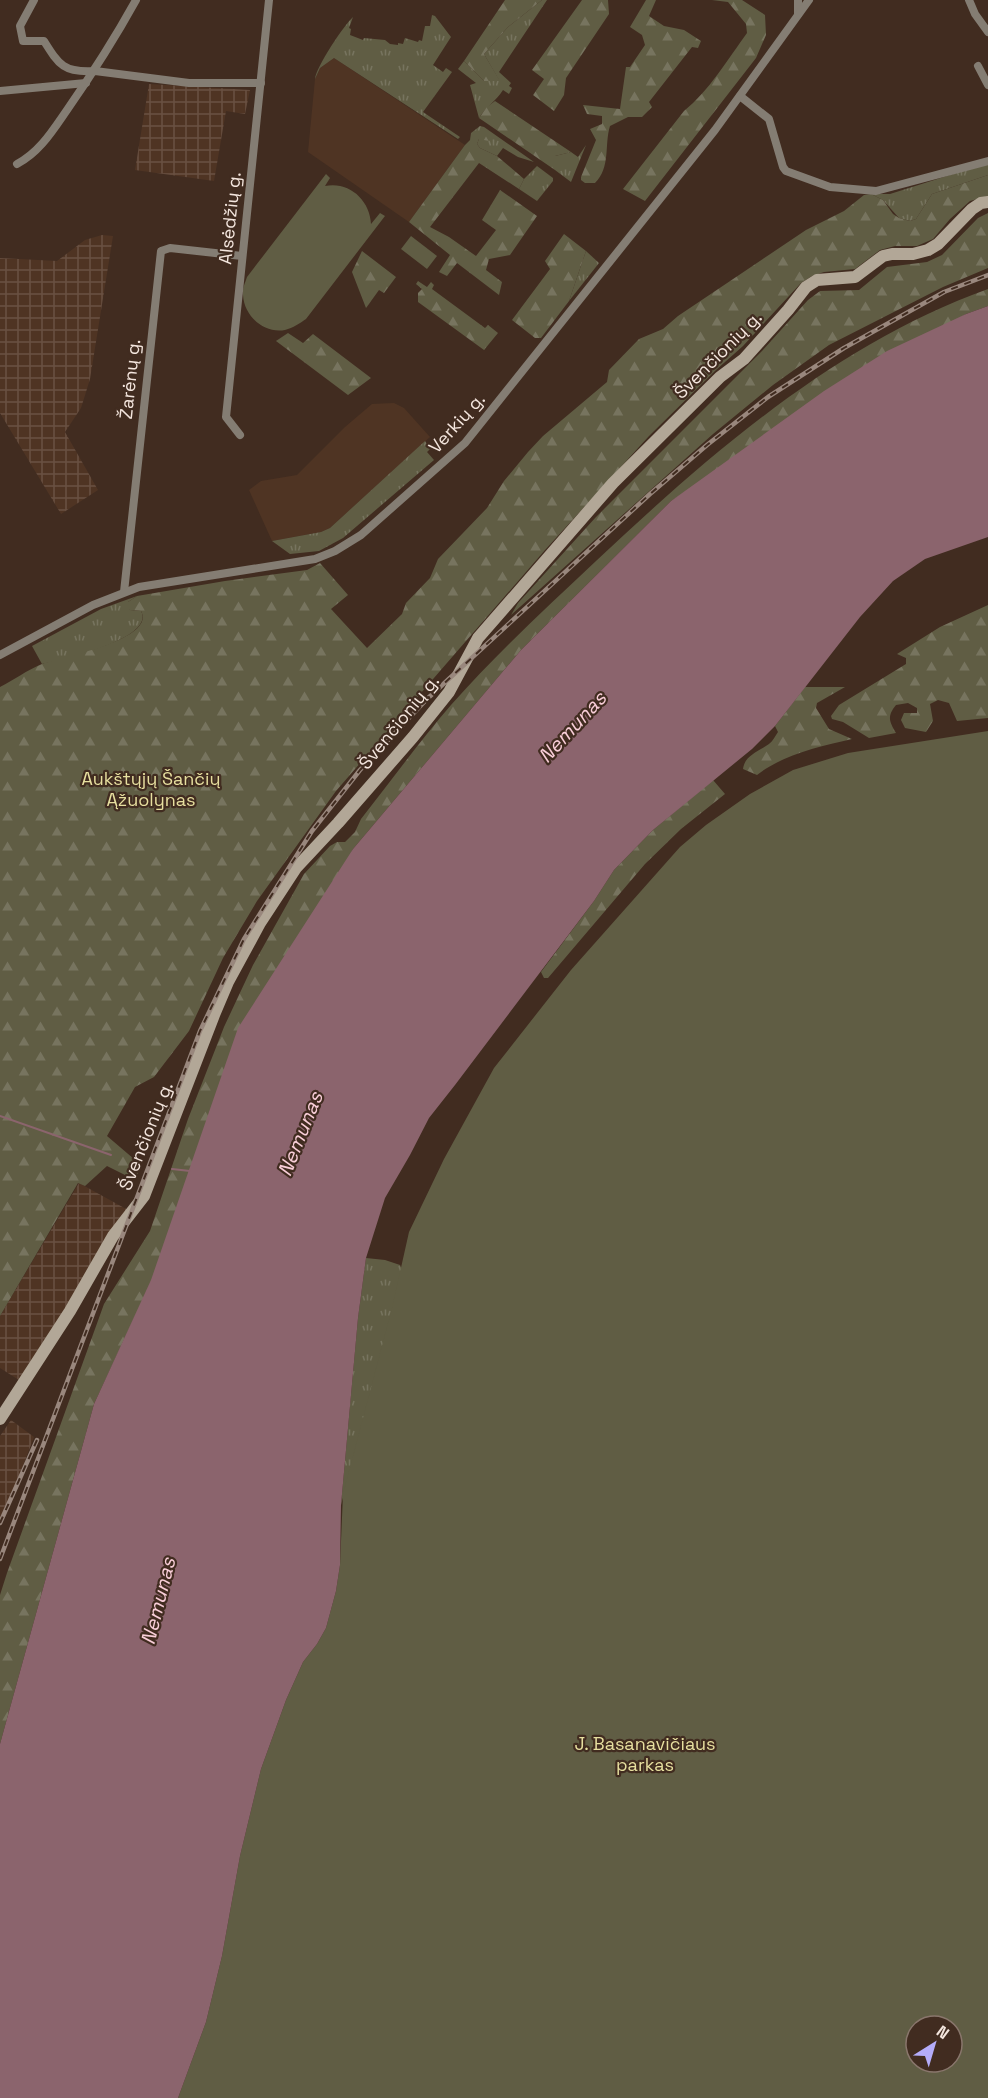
<svg xmlns="http://www.w3.org/2000/svg" width="988" height="2098" font-family="'Space Grotesk',sans-serif">
	<defs>
		<pattern id="industrial-grid" width="8" height="8" patternUnits="userSpaceOnUse" patternTransform="scale(1.5)"><rect width="8" height="8" fill="#4f3423"/><path d="M0 4h8M4 0v8" fill="none" stroke="#695142"/></pattern>
		<pattern id="grass-tufts" width="24" height="20" patternUnits="userSpaceOnUse" patternTransform="scale(1.5)"><rect width="24" height="20" fill="#605d44"/><path d="M3 7l-1-3M5 7V3M7 7l1-3M15 17l-1-3M17 17v-4M19 17l1-3" fill="none" stroke="#77745f"/></pattern>
		<pattern id="forest-firs" width="22" height="20" patternUnits="userSpaceOnUse" patternTransform="scale(1.5)"><rect width="22" height="20" fill="#605d44"/><path d="M5 1l3.5 6h-7zM16 11l3.5 6h-7z" fill="#77745f"/></pattern>
	</defs>
	<rect width="100%" height="100%" fill="#412c20"/>
	<g fill="#4f3423">
		<polygon points="334,58 465,145 409,222 308,152 315,79 320,68"/>
		<polygon points="394,403 404,408 430,437 330,528 321,532 272,541 249,490 261,481 297,475 345,427 372,404"/>
	</g>
	<g fill="url(#industrial-grid)">
		<polygon points="149,84 250,90 245,114 226,111 214,181 135,170"/>
		<polygon points="102,235 113,236 90,379 81,408 65,432 98,490 61,514 0,413 0,258 57,261 85,240"/>
		<polygon points="79,1183 128,1210 22,1382 0,1368 0,1316"/>
		<polygon points="11,1420 34,1437 0,1526 0,1436"/>
	</g>
	<g fill="url(#grass-tufts)">
		<path d="M 542,0 L 547,0 L 499,72 L 511,83 L 509,86 L 512,88 L 509,94 L 503,90 C 496,101 486,107 479,118 L 470,85 L 476,83 L 458,69 L 464,61 L 484,81 L 499,80 L 484,54 L 508,27 Z"/>
		<path d="M 432,15 L 435,16 L 451,37 L 433,65 L 443,72 L 446,68 L 452,72 L 423,112 L 460,137 L 458,139 L 334,58 L 320,68 L 315,79 C 316,67 344,25 353,17 L 349,28 L 351,29 L 350,35 L 363,40 L 364,38 L 385,40 L 390,44 L 398,45 L 398,43 L 403,44 L 405,38 L 418,42 L 419,40 L 422,41 L 425,26 L 430,26 Z"/>
		<polygon points="480,126 484,127 534,162 518,157 503,148 497,156 480,148 477,144 479,139 489,135 470,140 471,133"/>
		<polygon points="586,145 571,182 555,170 555,156 571,152 578,157"/>
		<polygon points="988,163 988,175 932,194 916,219 910,221 899,218 883,200 871,194 890,194"/>
		<polygon points="537,166 553,178 553,181 537,201 519,189 524,179"/>
		<polygon points="586,251 599,263 569,301"/>
		<polygon points="425,441 430,449 427,452 434,460 343,538 319,551 290,554 272,541 321,532 330,528"/>
		<path d="M 137,596 L 128,602 L 130,610 L 141,611 C 156,639 60,660 42,664 L 32,646 L 101,609 Z"/>
		<polygon points="366,1258 385,1260 400,1265 405,1276 341,1505 358,1318"/>
	</g>
	<g fill="url(#forest-firs)">
		<polygon points="505,0 542,0 508,27 484,54 500,81 484,81 464,61"/>
		<polygon points="582,0 608,0 609,14 566,78 564,95 554,111 533,95 544,79 532,70"/>
		<path d="M 646,0 L 656,0 L 649,16 L 664,26 L 684,30 L 701,41 L 698,48 L 692,47 L 649,102 L 652,107 L 642,117 L 628,117 L 610,126 C 604,145 611,167 595,183 L 585,183 L 581,180 L 581,177 L 596,140 L 590,129 L 602,124 L 602,116 L 587,114 L 583,105 L 620,109 L 626,67 L 630,67 L 645,45 L 642,35 L 630,27 Z"/>
		<path d="M 712,0 L 742,0 L 765,15 L 766,35 L 756,58 L 645,201 L 623,189 L 684,111 C 709,91 728,59 747,33 L 746,24 L 728,2 Z"/>
		<polygon points="495,101 571,152 555,156 555,170 479,118 487,107"/>
		<polygon points="479,131 489,135 489,141 479,139 477,144 480,148 497,156 524,179 519,189 479,163 430,227 449,237 476,256 496,230 482,220 500,190 537,216 510,255 489,259 486,270 502,282 499,295 457,263 447,276 439,272 450,255 409,222 465,145"/>
		<path d="M 988,175 L 988,196 L 970,201 L 950,219 L 933,239 L 917,246 L 895,246 L 880,250 L 855,269 L 824,272 L 812,276 L 801,283 L 743,346 L 716,370 L 649,436 L 545,550 L 336,791 L 257,901 L 223,958 L 189,1031 L 154,1077 L 135,1087 L 107,1136 L 141,1165 L 135,1180 L 107,1166 L 85,1186 L 78,1183 L 0,1316 L 0,687 C 14,680 27,670 42,664 C 58,658 157,640 141,611 L 130,610 L 126,605 L 128,602 L 137,596 L 225,581 L 307,570 L 320,563 L 348,595 L 331,609 L 367,648 L 402,614 L 406,603 L 430,578 L 438,559 L 487,508 L 504,481 L 528,452 L 543,436 L 607,382 L 609,370 L 639,339 L 663,329 L 678,316 L 806,230 L 844,211 L 864,195 L 871,194 L 883,200 L 893,214 L 899,218 L 910,221 L 916,219 L 932,194 Z"/>
		<polygon points="988,213 988,268 943,287 829,345 773,385 713,434 511,615 518,603 596,517 762,351 808,300 820,291 859,290 887,267 927,262 942,255 978,218"/>
		<polygon points="564,234 586,251 569,301 541,338 535,338 512,320 550,269 545,261"/>
		<polygon points="362,251 396,277 384,293 379,290 366,308 352,272"/>
		<polygon points="418,281 427,287 431,282 434,285 432,289 485,328 488,325 498,333 484,350 418,302 418,293 422,289 416,284"/>
		<path d="M 988,289 L 988,306 L 966,314 L 671,501 L 521,650 L 353,849 L 94,1404 L 0,1744 L 0,1595 L 7,1573 L 104,1304 L 150,1231 L 188,1119 L 224,1027 L 253,965 L 304,874 L 330,846 L 337,842 L 345,842 L 355,832 L 361,819 C 391,781 419,742 451,705 C 496,654 546,608 596,561 C 711,453 837,343 988,289 Z"/>
		<polygon points="288,333 303,343 313,334 371,378 348,395 276,341"/>
		<path d="M 988,605 L 988,718 L 957,721 L 949,703 L 938,700 L 930,704 L 933,721 L 926,732 L 905,728 L 901,720 L 904,713 L 917,713 L 917,708 L 908,703 L 896,705 C 887,716 889,721 896,733 L 869,738 L 843,722 L 832,719 L 831,716 L 839,705 L 906,664 L 906,658 L 897,654 L 940,627 Z"/>
		<path d="M 805,687 L 845,687 L 817,703 L 816,708 L 829,729 L 852,739 C 821,746 782,755 757,775 L 743,769 C 745,755 758,752 769,744 C 773,741 775,736 778,732 L 775,726 Z"/>
		<polygon points="713,780 725,794 681,829 645,864 548,978 544,978 541,972 594,901 614,870 653,830"/>
	</g>
	<g fill="#605d44" fill-rule="evenodd">
		<path d="M 326,174 L 330,178 L 325,186 C 349,181 370,200 371,224 L 380,213 L 385,216 L 306,319 C 300,323 293,328 285,330 C 264,334 244,316 243,295 C 242,289 245,283 247,277 Z"/>
		<polygon points="411,236 437,256 427,269 401,249"/>
		<path d="M 988,731 L 988,2098 L 178,2098 L 206,2022 L 222,1956 L 240,1856 L 261,1769 L 286,1700 L 303,1662 L 317,1644 L 326,1628 L 336,1591 L 340,1565 L 343,1494 L 392,1308 L 409,1232 L 444,1159 L 494,1068 L 571,970 L 680,847 L 706,825 L 750,794 L 793,770 L 848,753 ZM 916,2026 L 952,2026 L 952,2062 L 916,2062 Z"/>
	</g>
	<polygon fill="#8b646d" points="988,306 988,537 925,559 893,581 860,617 775,726 752,749 653,830 614,870 594,901 455,1085 429,1118 410,1155 385,1198 366,1258 358,1318 341,1505 340,1565 336,1591 326,1628 317,1644 303,1662 286,1700 261,1769 240,1856 222,1956 206,2022 178,2098 0,2098 0,1744 94,1404 151,1280 238,1028 353,849 521,650 671,501 824,391 887,351 966,314"/>
	<g fill="none" stroke-linecap="round" stroke-linejoin="round">
		<g stroke="#8b646d" stroke-width="2">
			<polyline points="0,1116 111,1155"/>
			<polyline points="172,1169 190,1171"/>
		</g>
		<g stroke="#847d73" stroke-width="8">
			<path d="M 34,0 L 20,26 L 23,41 L 44,41 C 59,65 64,73 95,71 L 189,83 L 261,83"/>
			<polyline points="969,0 975,14 988,32"/>
			<polyline points="798,14 798,0"/>
			<polyline points="978,66 988,85"/>
			<polyline points="0,91 86,83"/>
			<polyline points="740,96 769,119 783,167 786,171 830,187 876,191 988,161"/>
			<path d="M 17,164 C 40,152 53,130 67,110 C 92,74 115,38 136,0"/>
			<polyline points="240,435 226,417 269,0"/>
			<polyline points="124,592 161,251 170,248 242,256"/>
			<polyline points="0,655 93,605 139,587 315,559 335,551 361,535 465,443 715,130 809,0"/>
		</g>
		<polyline stroke="#b2a797" stroke-width="12" points="0,1419 70,1311 113,1236 144,1196 214,1015 228,982 260,923 296,868 338,823 413,737 449,692 478,638 613,483 720,377 744,359 788,310 806,287 817,280 855,277 883,256 892,254 913,254 928,250 938,244 972,209 981,203 988,202"/>
		<g stroke="#99877d" stroke-width="4.5">
			<g id="rail">
				<polyline points="0,1523 37,1440"/>
				<polyline points="0,1559 200,1031 244,939 312,831 360,770 427,699 650,494 707,445 768,397 844,348 944,292 988,275"/>
			</g>
		</g>
		<use href="#rail" stroke="#412c20" stroke-width="2" stroke-dasharray="7" stroke-linecap="butt"/>
	</g>
	<g text-anchor="middle" stroke-width="4.5" stroke-linejoin="round" paint-order="stroke">
		<g font-size="18" fill="#f4e6de" stroke="#412c20">
			<text transform="translate(230 218) rotate(-84)" y="6">Alsėdžių g.</text>
			<text transform="translate(718 355) rotate(-45)" y="6">Švenčionių g.</text>
			<text transform="translate(130 379) rotate(-84)" y="6">Žarėnų g.</text>
			<text transform="translate(457 423) rotate(-48)" y="6">Verkių g.</text>
			<text transform="translate(399 722) rotate(-51)" y="6">Švenčionių g.</text>
			<text transform="translate(146 1136) rotate(-68)" y="6">Švenčionių g.</text>
		</g>
		<g font-size="18" fill="#e7df9f" stroke="#412c20">
			<text x="151" y="785">Aukštųjų Šančių<tspan x="151" dy="21">Ąžuolynas</tspan></text>
			<text x="645" y="1750">J. Basanavičiaus<tspan x="645" dy="21">parkas</tspan></text>
		</g>
		<g font-size="20" font-style="italic" fill="#f9ced8" stroke="#412c20">
			<text transform="translate(572 727) rotate(-47)" y="7">Nemunas</text>
			<text transform="translate(300 1134) rotate(-68)" y="7">Nemunas</text>
			<text transform="translate(158 1601) rotate(-76)" y="7">Nemunas</text>
		</g>
	</g>
	<g transform="translate(934 2044) rotate(37)"><circle r="28" fill="#412c20" stroke="#89766c" stroke-width="1.5"/>
	<path d="M0-4.5L10 22L0 15L-10 22Z" fill="#b4acf9"/>
	<text y="-9" font-size="16" font-weight="bold" text-anchor="middle" fill="#f4e6de">N</text>
	</g>
</svg>
